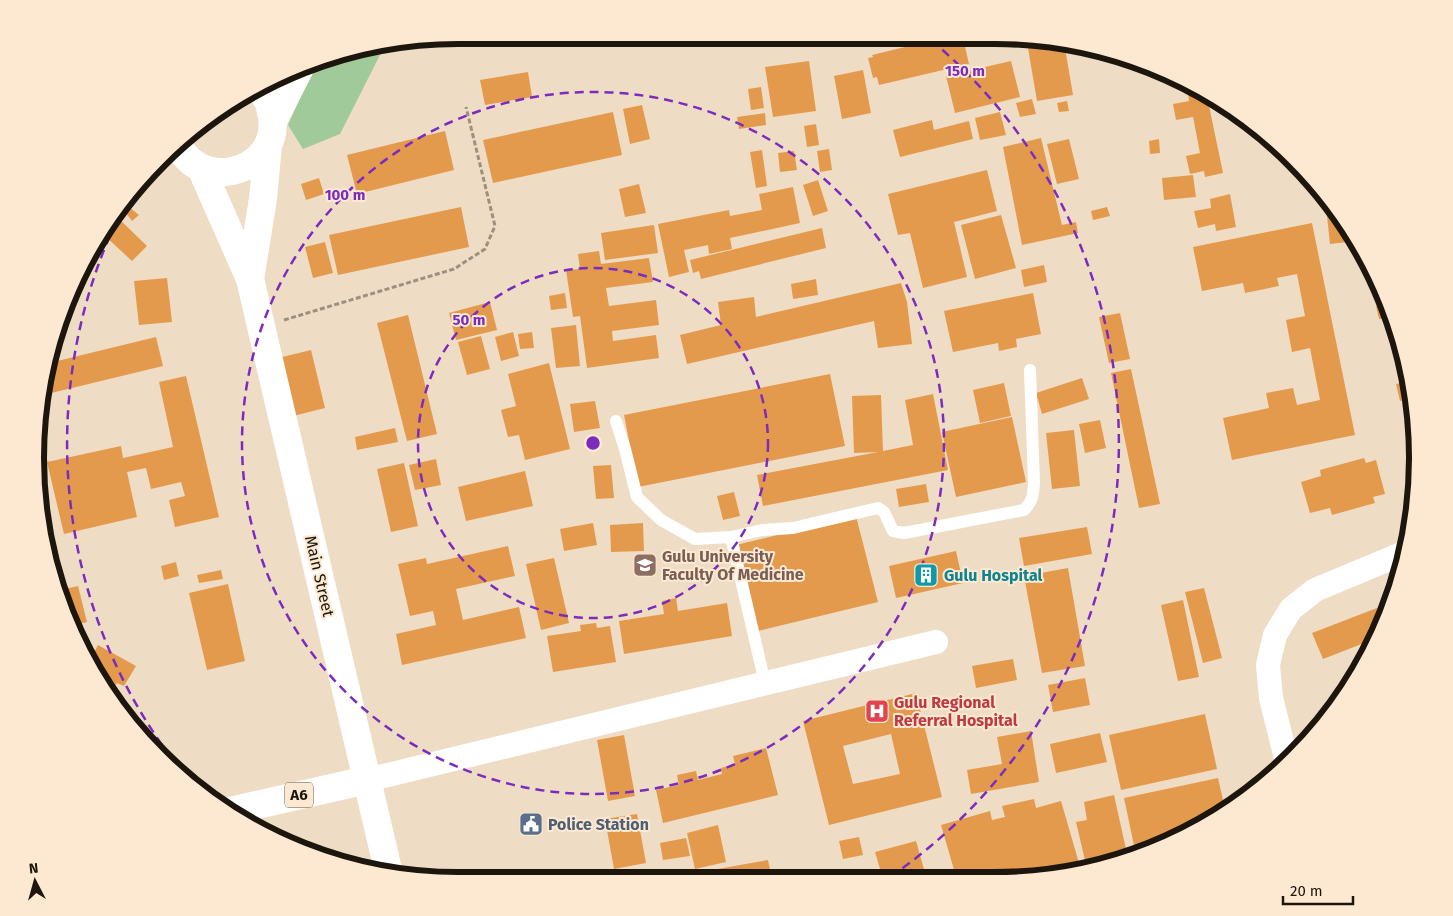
<svg xmlns="http://www.w3.org/2000/svg" width="1453" height="916" font-family="'Fira Sans',sans-serif">
	<rect width="100%" height="100%" fill="#efdcc4"/>
	<polygon fill="#a0ca9a" points="384,47 340,134 303,149 288,125 317,60 322,57"/>
	<g fill="#e49a4d" fill-rule="evenodd">
		<polygon points="942,38 963,38 969,64 879,85 877,77 873,78 868,58 873,57 872,55"/>
		<polygon points="1062,42 1064,42 1073,95 1037,101 1028,48"/>
		<polygon points="809,61 816,111 773,117 765,67"/>
		<polygon points="1011,61 1020,97 955,113 946,76"/>
		<polygon points="863,70 871,113 842,119 834,76"/>
		<polygon points="528,72 532,97 485,105 480,80"/>
		<polygon points="761,87 764,108 751,110 748,89"/>
		<polygon points="1198,91 1207,96 1223,173 1205,177 1204,171 1190,174 1186,156 1200,153 1193,117 1176,120 1173,104 1189,101 1188,93"/>
		<polygon points="1032,99 1036,114 1020,117 1016,103"/>
		<polygon points="1067,101 1069,111 1059,112 1057,103"/>
		<polygon points="642,105 650,139 630,144 623,109"/>
		<polygon points="613,112 622,155 493,183 483,140"/>
		<polygon points="1000,112 1006,135 980,140 975,118"/>
		<polygon points="765,113 766,125 739,129 737,117"/>
		<polygon points="932,120 934,130 969,121 973,139 900,157 893,130"/>
		<polygon points="816,124 819,145 807,147 804,126"/>
		<polygon points="445,131 454,170 357,194 347,155"/>
		<polygon points="1041,138 1062,225 1076,222 1078,233 1022,245 1003,147"/>
		<polygon points="1069,139 1079,179 1057,184 1047,144"/>
		<polygon points="1159,139 1160,153 1150,154 1149,141"/>
		<polygon points="829,149 832,170 820,172 817,151"/>
		<polygon points="762,150 767,186 756,188 750,152"/>
		<polygon points="794,151 797,170 780,172 778,153"/>
		<polygon points="987,170 997,211 954,222 967,277 923,288 910,233 898,235 888,194"/>
		<polygon points="1193,175 1196,197 1164,200 1162,178"/>
		<polygon points="319,178 324,194 306,200 301,184"/>
		<polygon points="818,180 828,211 813,216 803,185"/>
		<polygon points="639,184 646,213 625,217 619,189"/>
		<polygon points="793,187 800,223 730,238 732,249 709,254 708,245 684,250 689,272 669,277 658,224 729,210 730,216 762,210 759,194"/>
		<polygon points="1230,194 1236,227 1216,231 1215,224 1198,228 1194,211 1211,208 1210,199"/>
		<polygon points="1333,206 1356,239 1356,241 1330,244 1326,207"/>
		<polygon points="129,207 139,215 132,221 122,208"/>
		<polygon points="461,207 469,247 338,275 329,235"/>
		<polygon points="1107,207 1110,216 1093,220 1091,211"/>
		<polygon points="115,215 147,246 132,261 104,235"/>
		<polygon points="1001,215 1016,268 975,279 961,225"/>
		<polygon points="1312,223 1355,435 1232,460 1223,418 1269,408 1266,393 1293,388 1297,405 1320,400 1310,348 1292,352 1286,320 1305,316 1297,274 1277,278 1279,286 1245,293 1243,283 1202,291 1193,247"/>
		<polygon points="654,225 658,253 605,260 601,233"/>
		<polygon points="822,228 826,248 701,279 699,271 693,273 690,260"/>
		<polygon points="325,242 333,273 313,278 305,247"/>
		<polygon points="599,251 601,264 649,258 653,282 606,288 609,306 656,300 659,325 612,331 613,341 656,335 659,358 587,368 580,316 573,317 566,270 580,269 578,254"/>
		<polygon points="1044,265 1047,282 1024,287 1021,270"/>
		<polygon points="167,278 172,322 139,325 134,281"/>
		<polygon points="816,279 818,295 793,299 791,284"/>
		<polygon points="901,283 907,302 912,344 878,348 874,321 687,364 680,335 721,325 718,302 754,297 756,317"/>
		<polygon points="565,293 567,308 551,310 549,296"/>
		<polygon points="1033,293 1041,334 1016,339 1017,347 999,351 998,343 953,352 944,311"/>
		<polygon points="490,302 497,330 456,340 449,313"/>
		<polygon points="1387,304 1393,316 1379,319 1376,306"/>
		<polygon points="1120,313 1130,359 1109,363 1099,317"/>
		<polygon points="408,315 437,434 407,441 377,323"/>
		<polygon points="576,325 580,366 556,368 551,328"/>
		<polygon points="513,332 519,356 501,361 495,337"/>
		<polygon points="532,332 534,348 520,349 518,334"/>
		<polygon points="481,336 490,369 467,375 458,342"/>
		<polygon points="156,337 163,366 43,395 49,363"/>
		<polygon points="311,350 325,408 293,416 278,358"/>
		<polygon points="549,363 570,449 525,460 519,435 508,437 501,410 516,406 508,374"/>
		<polygon points="1131,369 1160,504 1139,508 1111,373"/>
		<polygon points="830,374 845,446 638,487 624,415"/>
		<polygon points="186,376 219,517 175,527 169,500 185,496 181,482 151,489 146,468 127,472 137,517 64,534 47,462 121,446 123,458 173,447 159,382"/>
		<polygon points="1082,378 1089,399 1042,414 1036,393"/>
		<polygon points="1409,381 1413,398 1400,401 1396,384"/>
		<polygon points="1004,383 1011,416 980,423 973,390"/>
		<polygon points="933,394 948,470 763,506 757,475 878,452 854,453 852,396 881,395 883,451 913,445 905,400"/>
		<polygon points="595,401 600,428 574,432 570,404"/>
		<polygon points="1414,406 1416,445 1415,445 1407,407"/>
		<polygon points="1012,417 1026,482 956,497 942,432"/>
		<polygon points="1100,420 1106,448 1085,453 1079,424"/>
		<polygon points="395,428 398,442 357,450 355,437"/>
		<polygon points="1074,430 1080,486 1052,489 1046,433"/>
		<polygon points="1364,458 1366,463 1376,460 1385,494 1373,497 1375,503 1332,515 1330,508 1310,513 1301,482 1321,476 1320,470"/>
		<polygon points="436,459 441,485 415,490 409,465"/>
		<polygon points="404,463 418,526 391,532 377,469"/>
		<polygon points="611,465 614,498 596,499 593,466"/>
		<polygon points="525,471 533,506 466,521 458,487"/>
		<polygon points="926,484 929,502 899,507 896,489"/>
		<polygon points="734,492 740,516 723,520 717,496"/>
		<polygon points="856,516 878,602 758,631 736,545"/>
		<polygon points="593,523 597,545 564,551 560,529"/>
		<polygon points="643,523 644,551 611,552 610,525"/>
		<polygon points="1087,527 1092,554 1024,566 1019,538"/>
		<polygon points="508,546 515,576 456,589 463,620 519,607 526,638 402,665 396,634 436,625 433,611 410,616 398,564 426,558 427,564"/>
		<polygon points="956,551 963,583 896,598 889,566"/>
		<polygon points="554,558 569,623 541,630 526,564"/>
		<polygon points="176,562 179,576 164,580 161,566"/>
		<polygon points="1068,568 1085,666 1042,673 1024,576"/>
		<polygon points="221,570 223,579 199,583 197,575"/>
		<polygon points="228,584 245,661 207,670 189,593"/>
		<polygon points="78,586 87,622 75,625 60,590"/>
		<polygon points="1204,588 1222,658 1203,663 1185,592"/>
		<polygon points="676,598 678,611 727,603 732,636 624,654 619,621 664,614 662,601"/>
		<polygon points="1183,600 1199,677 1178,681 1161,605"/>
		<polygon points="1390,603 1377,638 1323,659 1312,633"/>
		<polygon points="596,623 597,628 610,626 616,662 553,672 547,636 581,631 580,625"/>
		<polygon points="1377,639 1374,645 1369,654 1365,644"/>
		<polygon points="98,645 136,666 124,686 117,683 109,696 106,693 91,658"/>
		<polygon points="1013,659 1017,680 976,688 972,666"/>
		<polygon points="1085,678 1090,705 1053,712 1048,685"/>
		<path d="M 916,693 L 942,797 L 829,825 L 803,721 ZM 891,734 L 900,774 L 853,784 L 843,746 Z"/>
		<polygon points="1205,714 1217,769 1121,790 1109,735"/>
		<polygon points="1031,731 1039,782 971,794 967,770 1002,764 997,737"/>
		<polygon points="1100,733 1107,762 1056,773 1050,744"/>
		<polygon points="624,735 635,796 608,801 597,740"/>
		<polygon points="766,748 778,795 663,823 656,790 679,785 677,775 696,771 698,780 722,774 721,768 735,764 733,756"/>
		<polygon points="1218,778 1225,809 1182,837 1136,855 1124,798"/>
		<polygon points="1114,795 1128,858 1105,867 1087,869 1076,822 1087,820 1084,802"/>
		<polygon points="1034,799 1036,808 1061,801 1081,870 1023,880 957,880 941,825 990,811 992,820 1005,817 1002,806"/>
		<polygon points="637,814 646,863 614,869 605,819"/>
		<polygon points="718,825 726,862 695,869 687,833"/>
		<polygon points="859,837 863,855 843,859 839,841"/>
		<polygon points="686,838 690,856 663,860 660,843"/>
		<polygon points="916,841 927,880 883,879 875,852"/>
		<polygon points="768,860 772,879 685,879 684,875"/>
		<polygon points="588,869 590,878 547,878 547,877"/>
	</g>
	<g fill="none" stroke-linecap="round" stroke-linejoin="round">
		<polyline stroke="#9e907e" stroke-width="3" stroke-dasharray="5 2.5" stroke-linecap="butt" points="284,320 454,269 485,249 495,226 466,107"/>
		<g stroke="#fff" stroke-width="12">
			<path d="M 616,421 L 625,449 L 637,497 L 661,520 L 695,539 L 731,537 L 762,530 L 793,528 L 878,508 L 884,512 L 893,531 L 904,533 L 1024,510 C 1033,501 1033,495 1034,483 L 1030,370"/>
			<polyline points="731,537 765,683"/>
		</g>
		<g stroke="#fff" stroke-width="24">
			<polyline points="1287,762 1271,698 1268,665 1275,635 1291,609 1315,590 1406,552"/>
			<polyline points="367,780 936,642"/>
		</g>
		<g stroke="#fff" stroke-width="28">
			<polyline points="273,121 300,68"/>
			<path d="M 179,147 C 207,196 285,167 271,112 C 270,109 270,104 268,101 C 266,97 262,92 259,89"/>
			<polyline points="201,168 250,279 367,780"/>
			<polyline points="250,279 263,199 268,145"/>
		</g>
		<polyline stroke="#fff" stroke-width="28" points="230,811 367,780 389,874"/>
	</g>
	<g fill="none" stroke="#7b2cbf" stroke-width="2.5" stroke-dasharray="9 6">
		<circle cx="593" cy="443" r="175"/>
		<circle cx="593" cy="443" r="351"/>
		<path d="M199 792A526 526 0 0 1 129 196M931 40A526 526 0 0 1 887 879"/>
	</g>
	<defs>
		<g id="university-square" transform="scale(1.25)"><rect x="-9" y="-9" width="18" height="18" rx="4" fill="#8d6e63" stroke="#fde9d1"/><path d="M0-5L7-2L0 1L-7-2ZM-4 1L0 2.5L4 1V4Q0 6-4 4Z" fill="#fff"/></g>
		<g id="building-square" transform="scale(1.25)"><rect x="-9" y="-9" width="18" height="18" rx="4" fill="#0f9aa8" stroke="#fde9d1"/><path d="M-4-6H4V6H1V3H-1V6H-4ZM-2.5-4.3h1.7v1.8h-1.7ZM.8-4.3h1.7v1.8H.8ZM-2.5-1h1.7V.8h-1.7ZM.8-1h1.7V.8H.8Z" fill="#fff"/></g>
		<g id="hospital-square" transform="scale(1.25)"><rect x="-9" y="-9" width="18" height="18" rx="4" fill="#e0444e" stroke="#fde9d1"/><path d="M-5-5h3v3.5h4V-5h3V5h-3V1.5h-4V5h-3Z" fill="#fff"/></g>
		<g id="civic-square" transform="scale(1.25)"><rect x="-9" y="-9" width="18" height="18" rx="4" fill="#5c6f8a" stroke="#fde9d1"/><path d="M-.6-6.5H3V-4.5H.6V-3L4-1V1h2V6H-6V1h2V-1L-.6-3ZM-1.2 2.5V6h2.4V2.5Z" fill="#fff"/></g>
	</defs>
	<g fill-rule="evenodd">
		<use href="#university-square" x="645" y="565"/>
		<use href="#building-square" x="926" y="575"/>
		<use href="#hospital-square" x="877" y="711"/>
		<use href="#civic-square" x="531" y="824"/>
	</g>
	<g text-anchor="middle" stroke-width="4" stroke-linejoin="round" paint-order="stroke">
		<rect fill="#fde9d1" stroke="#605548" stroke-width="1" x="285" y="782.5" width="28" height="25" rx="4"/>
		<g font-size="15" font-weight="bold" fill="#1c160d">
			<text x="299" y="800">A6</text>
		</g>
		<g font-size="16" font-weight="bold" fill="#785e54" stroke="#fde9d1" text-anchor="start">
			<text x="662" y="562">Gulu University<tspan x="662" dy="18">Faculty Of Medicine</tspan></text>
		</g>
		<g font-size="16" font-weight="bold" fill="#0d838f" stroke="#fde9d1" text-anchor="start">
			<text x="944" y="581">Gulu Hospital</text>
		</g>
		<g font-size="16" fill="#1c160d" stroke="#fde9d1">
			<text transform="translate(320 576) rotate(77)" y="6">Main Street</text>
		</g>
		<g font-size="16" font-weight="bold" fill="#be3a42" stroke="#fde9d1" text-anchor="start">
			<text x="894" y="708">Gulu Regional<tspan x="894" dy="18">Referral Hospital</tspan></text>
		</g>
		<g font-size="16" font-weight="bold" fill="#4e5e75" stroke="#fde9d1" text-anchor="start">
			<text x="548" y="830">Police Station</text>
		</g>
	</g>
	<path d="M0 0H1453V916H0ZM458 44H995A414 414 0 0 1 1409 458V458A414 414 0 0 1 995 872H458A414 414 0 0 1 44 458V458A414 414 0 0 1 458 44Z" fill="#fde9d1" fill-rule="evenodd"/>
	<path fill="none" stroke="#1c160d" stroke-width="6" d="M458 44H995A414 414 0 0 1 1409 458V458A414 414 0 0 1 995 872H458A414 414 0 0 1 44 458V458A414 414 0 0 1 458 44Z"/>
	<circle cx="593" cy="443" r="8" fill="#7b2cbf" stroke="#fde9d1" stroke-width="2.5"/>
	<g font-size="15" text-anchor="middle" font-weight="bold" fill="#7b2cbf" stroke="#fde9d1" stroke-width="4" stroke-linejoin="round" paint-order="stroke">
		<text x="965" y="76">150 m</text>
		<text x="345" y="200">100 m</text>
		<text x="469" y="325">50 m</text>
	</g>
	<g transform="translate(35 881) rotate(354)" stroke="#fde9d1" stroke-width="4" paint-order="stroke">
	<path d="M0-4L9 19L0 12L-9 19Z" fill="#1c160d"/>
	<text y="-8" font-size="14" font-weight="bold" text-anchor="middle" fill="#1c160d">N</text>
	</g>
	<path d="M1283 896v8h70v-8" fill="none" stroke="#1c160d" stroke-width="2.5"/>
	<text x="1290" y="896" font-size="15" fill="#1c160d" stroke="#fde9d1" stroke-width="4" paint-order="stroke">20 m</text>
</svg>
